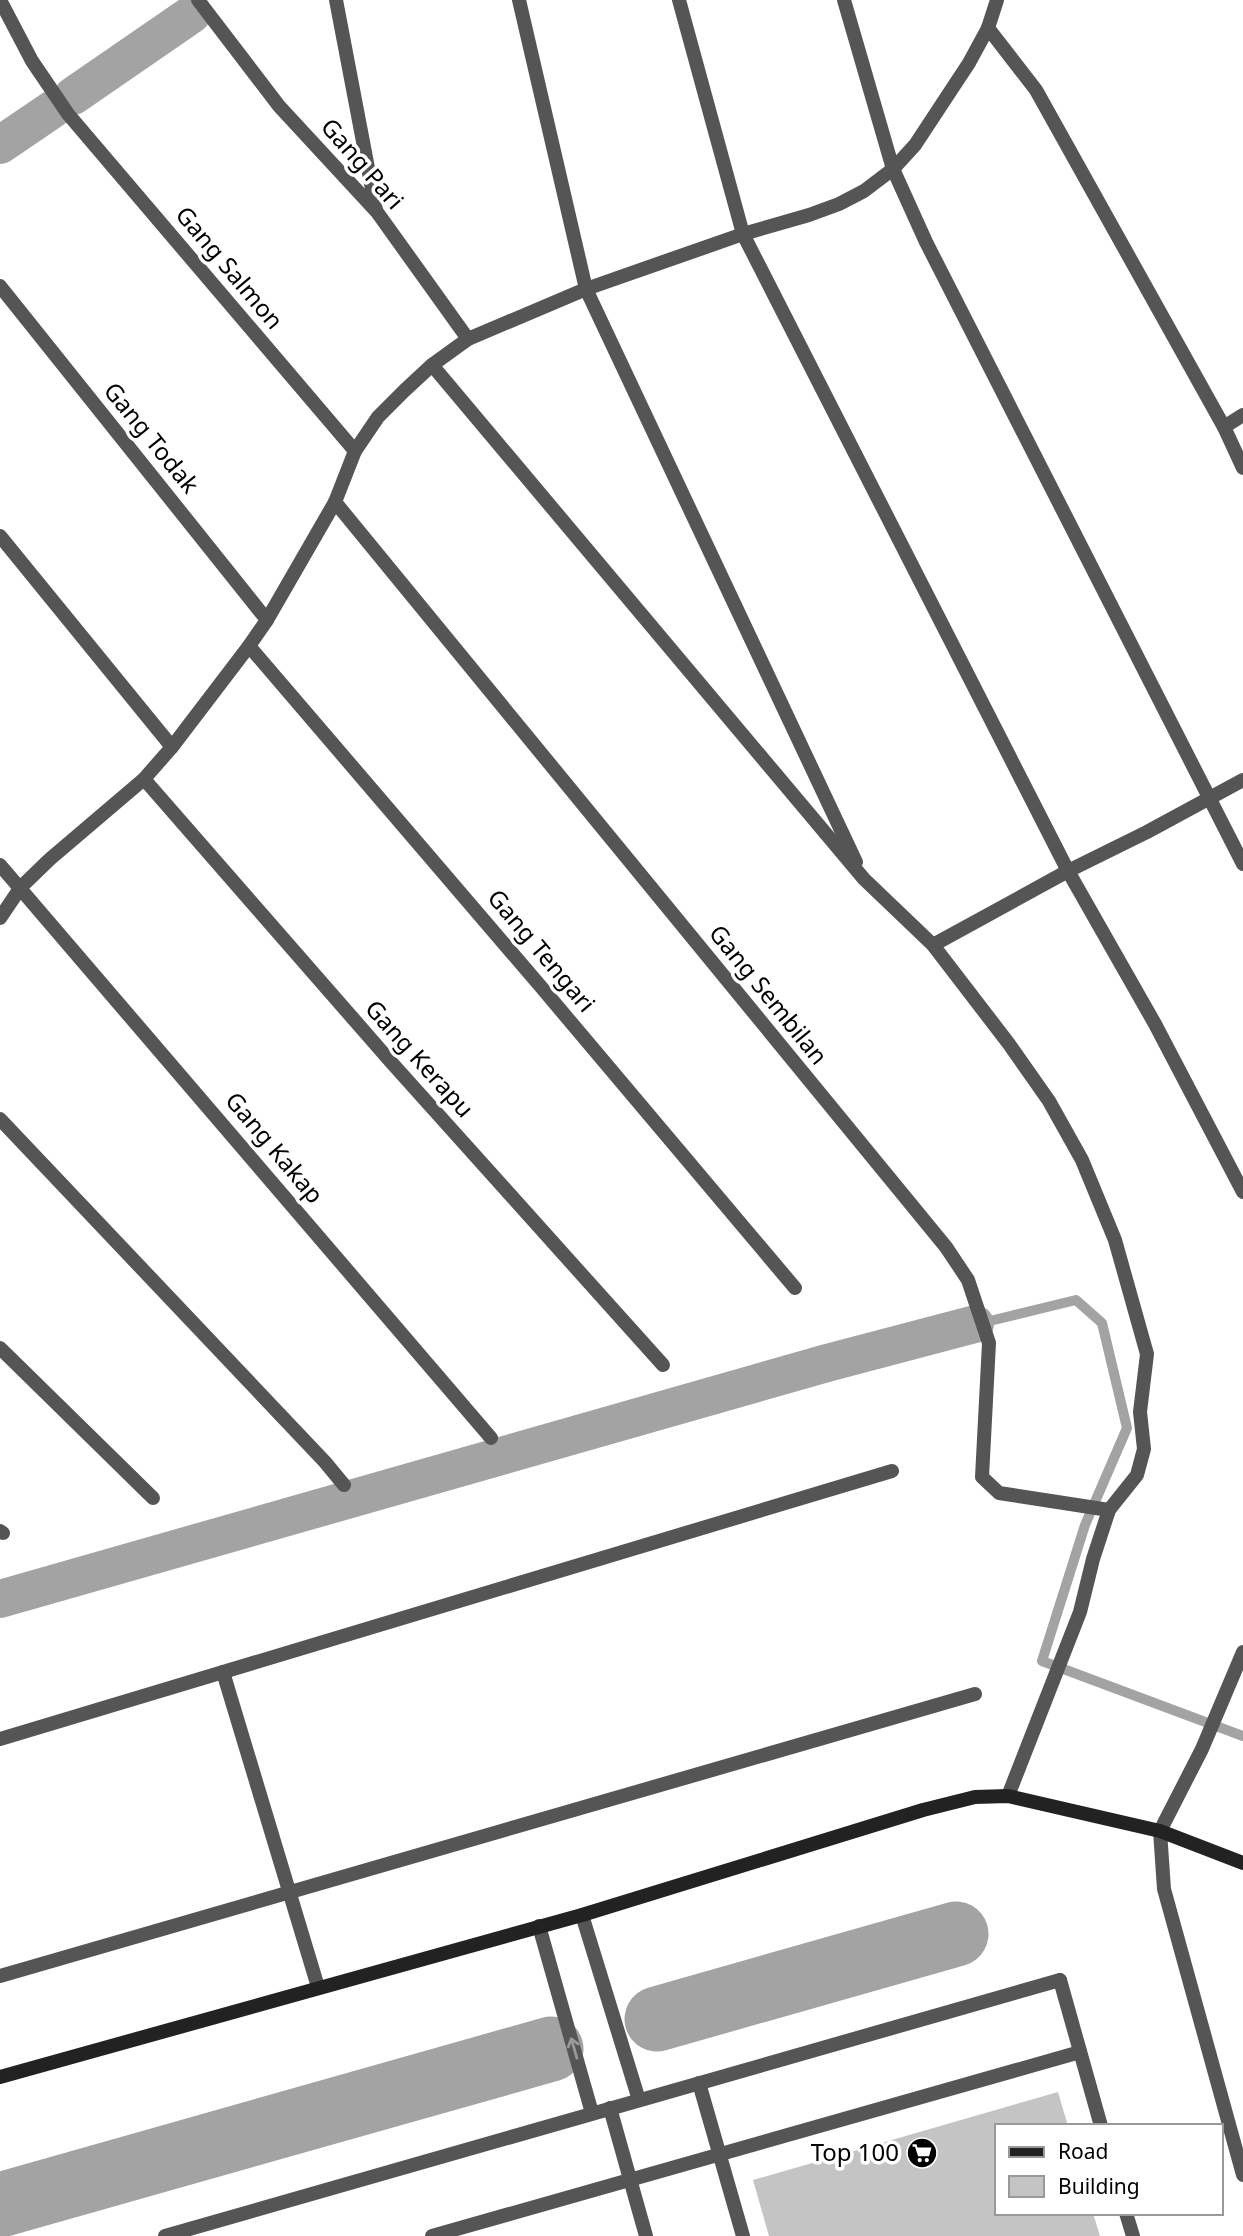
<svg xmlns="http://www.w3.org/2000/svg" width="1243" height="2236" font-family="'Noto Sans',sans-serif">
	<rect width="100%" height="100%" fill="#fff"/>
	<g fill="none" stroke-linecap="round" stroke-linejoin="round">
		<polyline stroke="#a3a3a3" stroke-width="10" points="994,1320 1076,1300 1102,1323 1127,1428 1085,1525 1042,1661 1243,1736"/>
		<g stroke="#a3a3a3" stroke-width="38">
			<polyline points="73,96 192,14"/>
			<polyline points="0,145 53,109"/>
			<polyline points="0,1599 827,1363 975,1324"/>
		</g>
		<g stroke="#a3a3a3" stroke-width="65">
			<polyline points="657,2019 956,1934"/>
			<polyline points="0,2205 551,2049"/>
		</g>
	</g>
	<polygon fill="#c4c4c4" points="1058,2092 1068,2126 996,2126 996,2213 1093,2213 1100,2236 769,2236 753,2180"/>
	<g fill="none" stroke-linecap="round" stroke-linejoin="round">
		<g stroke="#555" stroke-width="14">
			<polyline points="1160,1831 1164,1889 1243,2175"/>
			<polyline points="0,1976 975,1694"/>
			<polyline points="1060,1980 1101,2126"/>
			<polyline points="699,2083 743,2236"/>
			<polyline points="610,2108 646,2236"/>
			<polyline points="1126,2213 1133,2236"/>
			<polyline points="432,2236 1080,2052"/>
		</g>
		<g stroke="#555" stroke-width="14">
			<polyline points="0,0 32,61 68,114 355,451"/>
			<polyline points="198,0 279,106 377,212 468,339"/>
			<polyline points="336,0 376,210"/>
			<polyline points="519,0 586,289 856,862"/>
			<polyline points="679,0 743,234 1068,871 1155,1024 1243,1192"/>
			<polyline points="844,0 893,169 926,242 1243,864"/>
			<polyline points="988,28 1036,90 1224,427 1243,468"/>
			<polyline points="0,286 267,620"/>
			<polyline points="432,365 864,879 933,945 1009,1044 1049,1101 1082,1160 1115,1240 1147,1354 1140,1412 1144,1449 1137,1475 1109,1510 1093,1559 1080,1612 1008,1796"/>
			<polyline points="1224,427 1243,415"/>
			<polyline points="335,502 946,1247 968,1280 989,1343 982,1477 999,1493 1109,1510"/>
			<polyline points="0,536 172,747"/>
			<polyline points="249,646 542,988 795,1288"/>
			<polyline points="144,779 391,1062 663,1365"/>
			<polyline points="0,865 491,1438"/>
			<polyline points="0,918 21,887 50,859 144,779 172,747 249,646 267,620 335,502 355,451 378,417 405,390 432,365 468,339 586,289 743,234 809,215 839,204 864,191 893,169 915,145 969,63 988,28 997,0"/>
			<polyline points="933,945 1068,871 1147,832 1243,780"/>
			<polyline points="0,1119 325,1462 344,1485"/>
			<polyline points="0,1348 153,1498"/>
			<polyline points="0,1531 3,1533"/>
			<polyline points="223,1672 318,1987"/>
			<polyline points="0,1739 892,1471"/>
			<polyline points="1160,1831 1202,1749 1243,1652"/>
			<polyline points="582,1915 639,2100"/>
			<polyline points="539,1926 592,2113"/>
			<polyline points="165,2236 1060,1980"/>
		</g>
		<polyline stroke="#222" stroke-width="14" points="0,2077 582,1915 923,1810 975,1797 1008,1796 1160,1831 1243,1863"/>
	</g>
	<defs><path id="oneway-shaft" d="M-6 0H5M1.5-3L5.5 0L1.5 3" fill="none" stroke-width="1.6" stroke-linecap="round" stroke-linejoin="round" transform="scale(1.75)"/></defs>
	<use stroke="#999" href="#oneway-shaft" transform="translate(574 2048) rotate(-106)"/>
	<defs>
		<g id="supermarket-disc" transform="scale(1.575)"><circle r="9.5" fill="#000" stroke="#fff"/><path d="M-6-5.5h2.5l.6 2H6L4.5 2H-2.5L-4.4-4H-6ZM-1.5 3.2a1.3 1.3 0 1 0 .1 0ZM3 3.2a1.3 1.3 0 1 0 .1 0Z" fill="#fff"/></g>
	</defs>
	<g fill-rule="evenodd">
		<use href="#supermarket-disc" x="922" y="2153"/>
	</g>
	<g text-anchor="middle" stroke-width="7" stroke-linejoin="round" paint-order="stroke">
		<g font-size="24" fill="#000" stroke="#fff">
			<text transform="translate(362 164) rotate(49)" y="8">Gang Pari</text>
			<text transform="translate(229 268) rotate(50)" y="8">Gang Salmon</text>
			<text transform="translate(151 438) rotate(51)" y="8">Gang Todak</text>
			<text transform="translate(541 951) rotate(50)" y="8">Gang Tengari</text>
			<text transform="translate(768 995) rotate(51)" y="8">Gang Sembilan</text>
			<text transform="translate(419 1059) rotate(48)" y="8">Gang Kerapu</text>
			<text transform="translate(274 1148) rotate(50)" y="8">Gang Kakap</text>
		</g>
		<g font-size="24" fill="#000" stroke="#fff" text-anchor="end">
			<text x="899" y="2161">Top 100</text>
		</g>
	</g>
	<rect x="995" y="2124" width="228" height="91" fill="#ffffff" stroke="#999999" stroke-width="2"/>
	<rect x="1009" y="2147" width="35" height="10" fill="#222222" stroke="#999999" stroke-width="2"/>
	<text x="1058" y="2159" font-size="21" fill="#000000">Road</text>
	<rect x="1009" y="2176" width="35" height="21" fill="#c4c4c4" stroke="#999999" stroke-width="2"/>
	<text x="1058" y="2194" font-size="21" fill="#000000">Building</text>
</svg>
